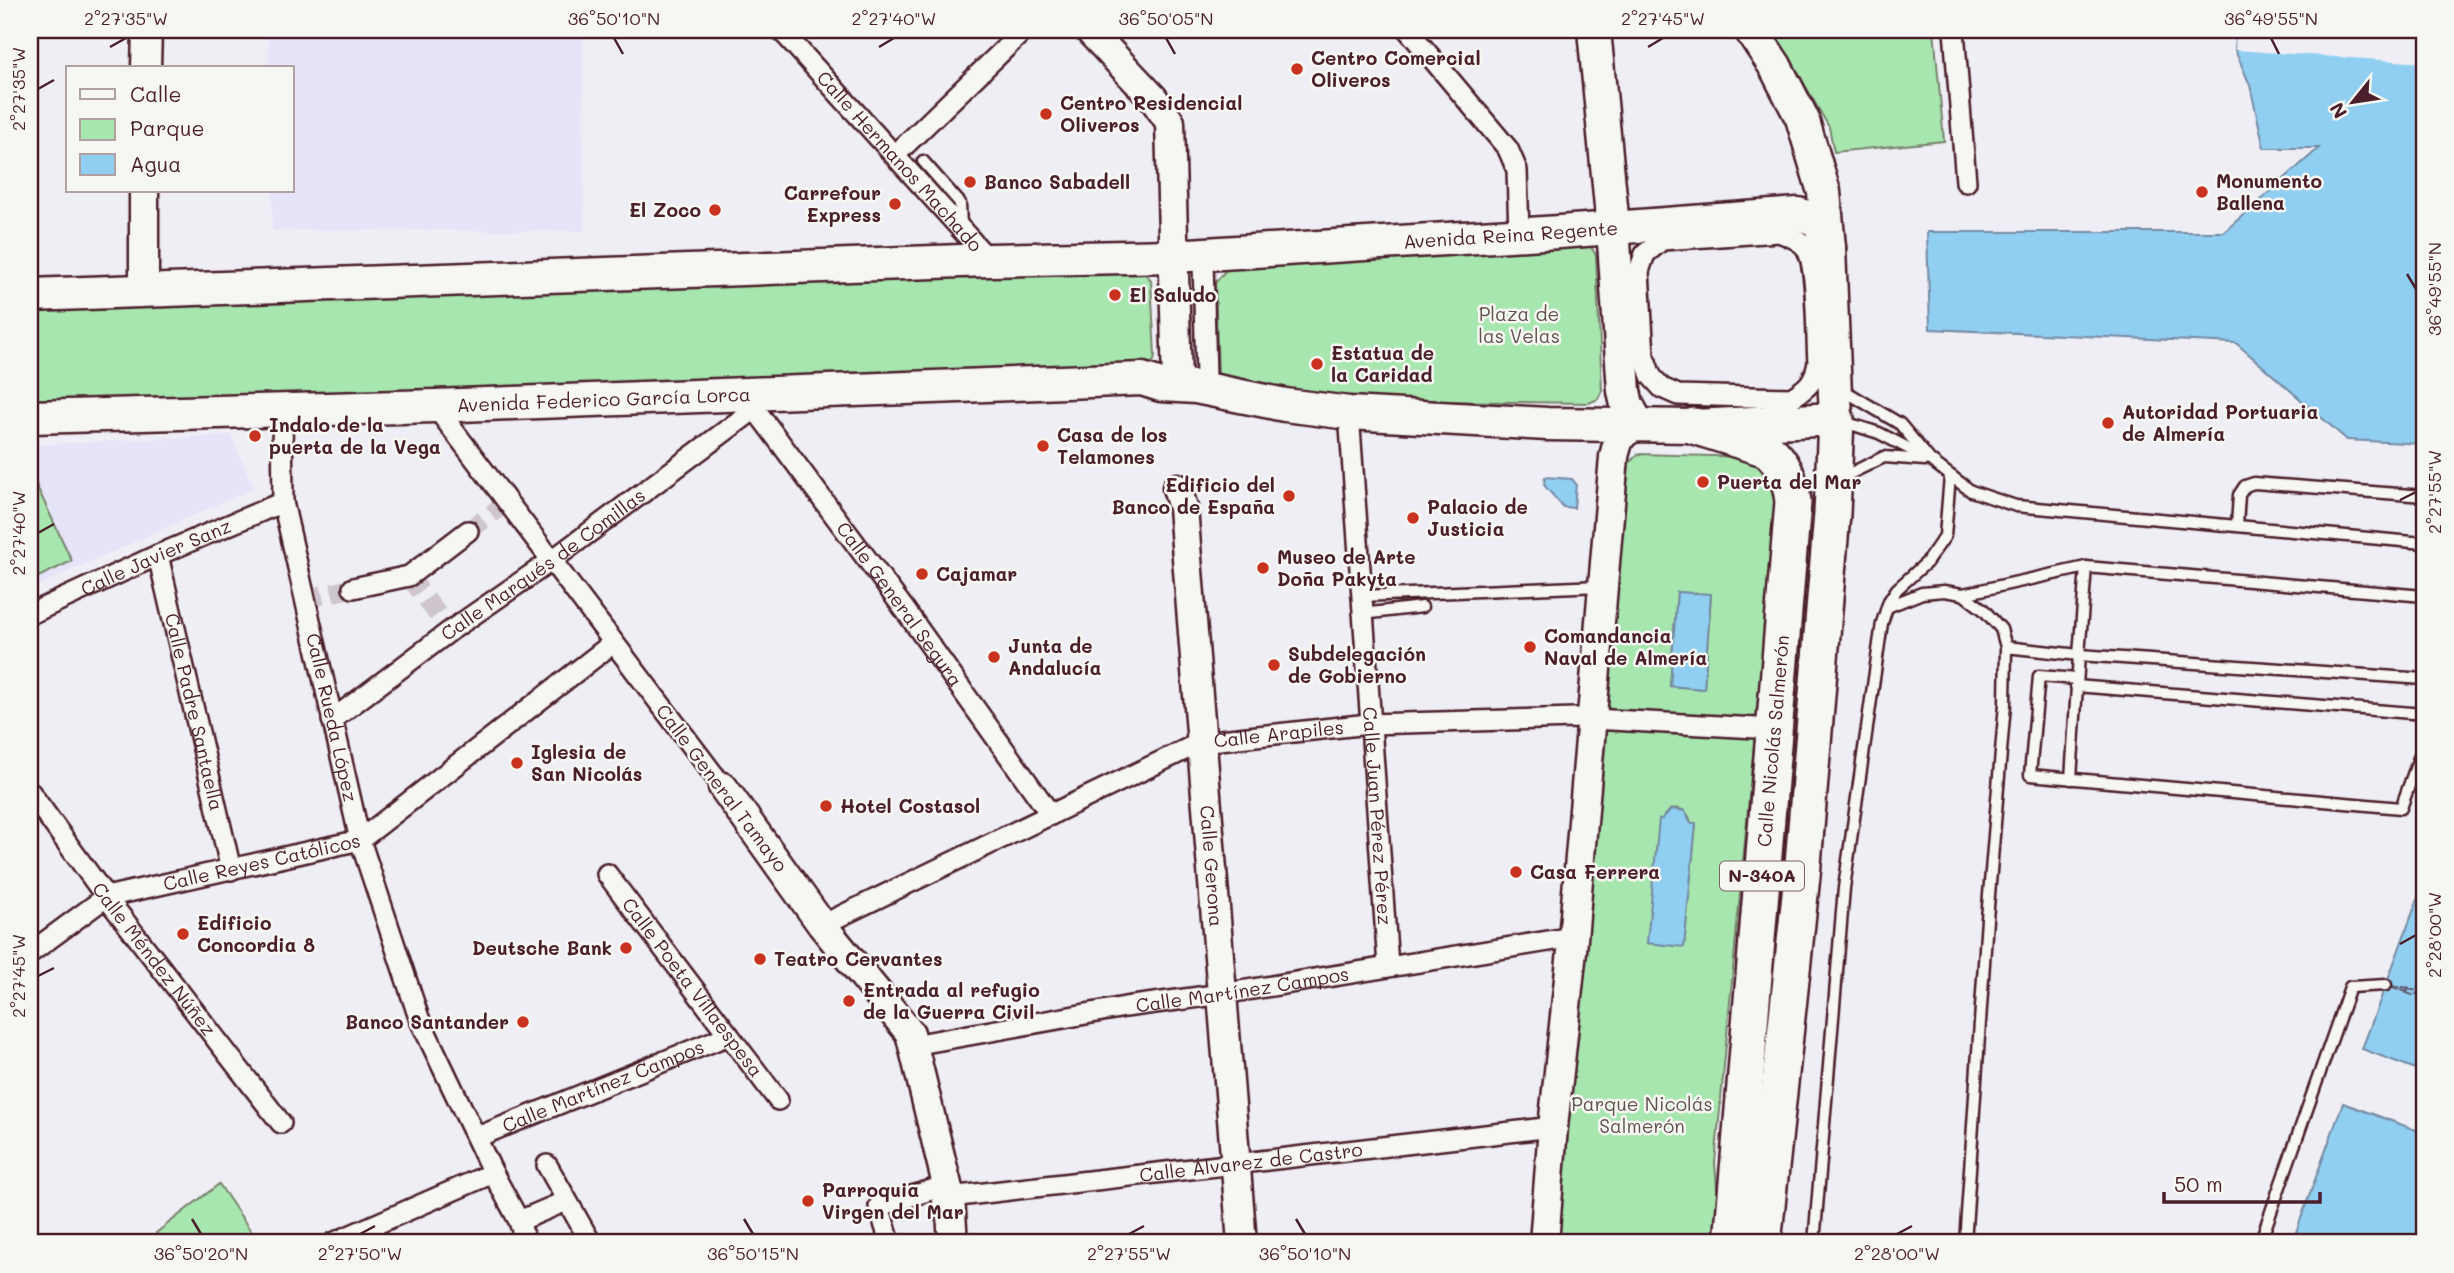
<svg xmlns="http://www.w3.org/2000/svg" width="2454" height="1273" font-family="Mali,sans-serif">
	<rect width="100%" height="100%" fill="#efeef5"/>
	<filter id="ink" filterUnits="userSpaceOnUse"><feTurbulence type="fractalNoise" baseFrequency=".0143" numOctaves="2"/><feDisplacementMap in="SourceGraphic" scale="14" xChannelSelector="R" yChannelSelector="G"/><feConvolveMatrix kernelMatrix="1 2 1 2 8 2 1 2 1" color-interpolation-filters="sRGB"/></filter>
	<g filter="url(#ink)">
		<g fill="#e6e4f8">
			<polygon points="268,30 583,30 584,231 272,230 272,191 292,191 292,68 269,68"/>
			<polygon points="231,435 254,488 30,589 30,445"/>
		</g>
		<g fill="#a7e6ae" stroke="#78826c" stroke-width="2" fill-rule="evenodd">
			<polygon points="1770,30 1934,30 1944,141 1834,152 1829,127 1779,40"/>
			<polygon points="1582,244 1591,247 1596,255 1602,391 1598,399 1589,403 1350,400 1240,382 1218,375 1215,283 1231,264"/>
			<polygon points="1144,272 1151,280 1155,356 1154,361 1143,370 30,403 30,309 997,274"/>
			<path d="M 1638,454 L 1749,457 L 1767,471 L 1777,496 L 1715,1163 L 1718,1201 L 1715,1243 L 1552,1243 L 1621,471 ZM 1677,592 L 1711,595 L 1704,689 L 1670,686 ZM 1671,809 C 1682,807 1689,813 1691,823 L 1696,824 L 1684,946 L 1647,943 Z"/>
			<polygon points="32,476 72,561 30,581 30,477"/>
			<polygon points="219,1184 259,1243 163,1243 156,1233"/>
		</g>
		<g fill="#90cff1" stroke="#7489a2" stroke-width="2">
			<polygon points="2236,30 2424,30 2424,444 2347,440 2236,343 1930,329 1927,232 2224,232 2319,148 2264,148 2250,85 2235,50"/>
			<polygon points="1545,477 1572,479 1576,484 1574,508 1563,507 1544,485"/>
			<polygon points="1677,592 1711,594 1704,689 1670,686"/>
			<polygon points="1671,809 1685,811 1691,823 1696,823 1684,947 1647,943 1659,819 1662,819"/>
			<polygon points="2424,882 2424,1072 2362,1049"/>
			<polygon points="2343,1103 2424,1133 2424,1243 2292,1243"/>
		</g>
		<polygon fill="#efeef5" points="2236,30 2424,30 2424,63 2235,50"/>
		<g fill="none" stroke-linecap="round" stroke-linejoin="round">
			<g stroke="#5f5466" stroke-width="2" stroke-dasharray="9 7" stroke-linecap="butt">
				<polyline points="2391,986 2424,992"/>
				<polyline points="2390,987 2424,999"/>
				<polyline points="2401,987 2424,989"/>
				<polyline points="2400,989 2424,996"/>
			</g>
			<g stroke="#cec5cd" stroke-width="19" stroke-dasharray="19 10" stroke-linecap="butt">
				<polyline points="468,531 506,503"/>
				<polyline points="409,576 450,631"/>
				<polyline points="304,599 353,588"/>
			</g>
			<g stroke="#4a1f2b" stroke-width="15">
				<g id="lane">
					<polyline points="923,161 960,203 961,227"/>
					<polyline points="1840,388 1900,424 1930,460 1971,491 2016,506 2424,543"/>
					<polyline points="1841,421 1879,433 1927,458"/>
					<polyline points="1841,478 1884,457 1925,460"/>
					<polyline points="2237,525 2239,495 2245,486 2254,483 2424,496"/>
					<polyline points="1963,594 2086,567 2424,596"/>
					<polyline points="1361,596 1601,586"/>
					<polyline points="1887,607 1922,593 1944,591 1963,594 1984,610 2001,629 2006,647 2005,704 1987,919 1965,1243"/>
					<polyline points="1362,614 1422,607"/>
					<polyline points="2006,647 2079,655 2086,567"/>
					<polyline points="2077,679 2039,676 2030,775 2401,808 2424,744"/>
					<polyline points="2076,686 2424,714"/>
					<polyline points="2071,779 2079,655 2424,679"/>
					<polyline points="1814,1243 1844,888 1882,623 1889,601 1897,589 1926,563 1945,536 1950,476"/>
					<polyline points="2260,1243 2350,987 2386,985"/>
				</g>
			</g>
			<g stroke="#4a1f2b" stroke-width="24">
				<g id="street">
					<path id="s1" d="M 781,30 L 989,260"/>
					<polyline points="1408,30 1508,149 1517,170 1519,234"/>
					<polyline points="1954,30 1966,182"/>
					<polyline points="895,155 1024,30"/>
					<path d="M 1779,232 C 1788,236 1800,239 1806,248 C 1818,266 1816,338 1818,362 C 1815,381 1808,388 1791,398 L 1678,395 L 1662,388 L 1651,376 L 1644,356 L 1639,271 L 1645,254 L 1662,240 Z"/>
					<polyline points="1206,255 1203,261 1206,377 1208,390"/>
					<path id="s2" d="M 756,398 L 755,409 L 905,610 L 1051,815"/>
					<polyline points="435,406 723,787"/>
					<path id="s3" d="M 282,410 L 283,502 L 360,840 L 419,1018 L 493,1173 L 519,1221 L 526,1243"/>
					<path id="s4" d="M 1349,413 L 1388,966"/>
					<path id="s5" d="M 158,555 L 231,870"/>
					<polyline points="353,588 409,576 468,531"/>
					<path id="s6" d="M 30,614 L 158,555 L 283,502"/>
					<path id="s7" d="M 332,720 L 450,631 L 551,561 L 755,409"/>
					<path id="s8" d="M 30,792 L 106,897 L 281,1123"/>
					<path id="s9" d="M 607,874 L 778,1100"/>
					<path id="s10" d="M 822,925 L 1201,742 L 1369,724 L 1575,718 L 1775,729"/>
					<path id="s11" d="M 30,953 L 106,897 L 360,840 L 613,643"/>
					<path id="s12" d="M 913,1045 L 1125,1007 L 1222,994 L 1573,937"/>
					<path id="s13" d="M 477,1137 L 729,1035"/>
					<polyline points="547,1165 591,1243"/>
					<path id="s14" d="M 950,1197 L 1553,1127"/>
					<polyline points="519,1221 566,1201"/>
					<polyline points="333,1243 493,1173"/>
					<polyline points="890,1243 879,1206 941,1187 943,1206"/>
				</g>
			</g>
			<g stroke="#4a1f2b" stroke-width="33">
				<g id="secondary">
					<polyline points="1089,30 1153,98 1170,122 1177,386"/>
					<polyline points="146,68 147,30"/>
					<polyline points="144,191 144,291"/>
					<path id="s15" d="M 1177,488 L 1183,508 L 1242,1243"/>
					<polyline points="723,787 822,925 910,1033 950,1197 953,1243"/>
					<path d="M 1544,1243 L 1553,1127 L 1572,951 L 1614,457 C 1618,438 1620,434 1638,425"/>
				</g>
			</g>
			<g stroke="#4a1f2b" stroke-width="37">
				<g id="primary">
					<polyline points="1594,30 1613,227 1624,391 1627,405 1638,425"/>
					<path id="s16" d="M 30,295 L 989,260 L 1173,256 L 1559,232 L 1798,214 L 1818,220 L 1829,247"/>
					<path id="s17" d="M 30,417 L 435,406 L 1142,379 L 1161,385 L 1196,387 L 1285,405 L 1349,413 L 1547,424 L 1694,426 L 1836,419 L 1829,248 L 1824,192 L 1802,118 L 1775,66 L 1751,30"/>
				</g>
			</g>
			<g stroke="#4a1f2b" stroke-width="40">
				<g id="highway">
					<path d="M 1694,426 L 1767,449 C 1784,463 1791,481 1793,502 L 1732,1243"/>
					<polyline points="1763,1243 1802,876 1832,514 1836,419"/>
				</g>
			</g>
			<use href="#lane" stroke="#f6f6f2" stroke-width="10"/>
			<use href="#street" stroke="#f6f6f2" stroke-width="19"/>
			<use href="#secondary" stroke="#f6f6f2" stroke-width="28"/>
			<use href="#primary" stroke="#f6f6f2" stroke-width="32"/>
			<use href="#highway" stroke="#f6f6f2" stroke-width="35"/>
		</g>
	</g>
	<path fill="none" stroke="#4a1f2b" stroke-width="2.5" d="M 614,38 L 623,54M 1166,38 L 1175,54M 2271,38 L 2279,54M 110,47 L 126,38M 879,47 L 894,38M 1648,47 L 1663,38M 38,89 L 54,80M 2407,274 L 2416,289M 2400,500 L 2416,492M 38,533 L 54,524M 2400,944 L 2416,935M 38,976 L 54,968M 192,1219 L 201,1234M 744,1219 L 753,1234M 1296,1219 L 1305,1234M 360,1234 L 375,1226M 1129,1234 L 1144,1226M 1897,1234 L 1912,1226"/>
	<g fill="#c8321e" stroke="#f6f6f2" stroke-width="2.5">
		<circle cx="1297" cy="69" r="7"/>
		<circle cx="1046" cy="114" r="7"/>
		<circle cx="970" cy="182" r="7"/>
		<circle cx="2202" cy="192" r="7"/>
		<circle cx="895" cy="204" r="7"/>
		<circle cx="715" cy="210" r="7"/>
		<circle cx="1115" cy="295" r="7"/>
		<circle cx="1317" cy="364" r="7"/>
		<circle cx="2108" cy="423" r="7"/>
		<circle cx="255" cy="436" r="7"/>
		<circle cx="1043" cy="446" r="7"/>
		<circle cx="1703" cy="482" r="7"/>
		<circle cx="1289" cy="496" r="7"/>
		<circle cx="1413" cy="518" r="7"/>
		<circle cx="1263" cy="568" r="7"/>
		<circle cx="922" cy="574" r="7"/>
		<circle cx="1530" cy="647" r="7"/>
		<circle cx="994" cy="657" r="7"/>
		<circle cx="1274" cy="665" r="7"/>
		<circle cx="517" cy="763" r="7"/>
		<circle cx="826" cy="806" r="7"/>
		<circle cx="1516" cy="872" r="7"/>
		<circle cx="183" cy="934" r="7"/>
		<circle cx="626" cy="948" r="7"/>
		<circle cx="760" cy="959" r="7"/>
		<circle cx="849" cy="1001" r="7"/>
		<circle cx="523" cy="1022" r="7"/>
		<circle cx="808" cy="1201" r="7"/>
	</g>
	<g text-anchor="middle" stroke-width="5" stroke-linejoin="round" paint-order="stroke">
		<rect fill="#f6f6f2" stroke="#7e6067" stroke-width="2" x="1720" y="861.5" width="84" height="29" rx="5"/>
		<g font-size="18" font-weight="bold" fill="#4a1f2b">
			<text x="1762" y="882">N-340A</text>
		</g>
		<g font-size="19" font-weight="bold" fill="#4a1f2b" stroke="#f6f6f2" text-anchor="start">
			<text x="1311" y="65">Centro Comercial<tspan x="1311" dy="22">Oliveros</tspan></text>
			<text x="1060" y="110">Centro Residencial<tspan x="1060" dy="22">Oliveros</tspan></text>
			<text x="2216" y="188">Monumento<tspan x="2216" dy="22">Ballena</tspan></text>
			<text x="984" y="189">Banco Sabadell</text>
			<text x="881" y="200" text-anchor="end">Carrefour<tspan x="881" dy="22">Express</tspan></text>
			<text x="701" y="217" text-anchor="end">El Zoco</text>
			<text x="1129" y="302">El Saludo</text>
			<text x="1331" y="360">Estatua de<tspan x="1331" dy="22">la Caridad</tspan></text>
			<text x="2122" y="419">Autoridad Portuaria<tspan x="2122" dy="22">de Almería</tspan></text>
			<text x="269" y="432">Indalo de la<tspan x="269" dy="22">puerta de la Vega</tspan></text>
			<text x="1057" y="442">Casa de los<tspan x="1057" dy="22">Telamones</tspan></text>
			<text x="1717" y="489">Puerta del Mar</text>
			<text x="1275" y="492" text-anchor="end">Edificio del<tspan x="1275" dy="22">Banco de España</tspan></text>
			<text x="1427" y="514">Palacio de<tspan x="1427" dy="22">Justicia</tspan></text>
			<text x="1277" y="564">Museo de Arte<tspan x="1277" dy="22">Doña Pakyta</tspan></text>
			<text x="936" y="581">Cajamar</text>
			<text x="1544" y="643">Comandancia<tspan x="1544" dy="22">Naval de Almería</tspan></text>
			<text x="1008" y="653">Junta de<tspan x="1008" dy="22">Andalucía</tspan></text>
			<text x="1288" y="661">Subdelegación<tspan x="1288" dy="22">de Gobierno</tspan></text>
			<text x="531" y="759">Iglesia de<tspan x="531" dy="22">San Nicolás</tspan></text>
			<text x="840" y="813">Hotel Costasol</text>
			<text x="1530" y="879">Casa Ferrera</text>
			<text x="197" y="930">Edificio<tspan x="197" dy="22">Concordia 8</tspan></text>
			<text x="612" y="955" text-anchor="end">Deutsche Bank</text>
			<text x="774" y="966">Teatro Cervantes</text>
			<text x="863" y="997">Entrada al refugio<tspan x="863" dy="22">de la Guerra Civil</tspan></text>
			<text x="509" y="1029" text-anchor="end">Banco Santander</text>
			<text x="822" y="1197">Parroquia<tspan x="822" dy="22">Virgen del Mar</tspan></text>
		</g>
		<g font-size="19" fill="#4a1f2b" stroke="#f6f6f2">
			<text dy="7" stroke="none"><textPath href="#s1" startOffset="177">Calle Hermanos Machado</textPath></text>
			<text dy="7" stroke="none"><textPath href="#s16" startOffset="1482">Avenida Reina Regente</textPath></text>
			<text dy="7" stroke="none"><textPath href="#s17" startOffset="574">Avenida Federico García Lorca</textPath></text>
			<text dy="7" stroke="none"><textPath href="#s6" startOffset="138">Calle Javier Sanz</textPath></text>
			<text dy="7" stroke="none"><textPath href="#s7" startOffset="262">Calle Marqués de Comillas</textPath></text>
			<text dy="7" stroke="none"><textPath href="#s2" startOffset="254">Calle General Segura</textPath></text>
			<text dy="7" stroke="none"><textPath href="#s5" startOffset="161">Calle Padre Santaella</textPath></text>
			<text dy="7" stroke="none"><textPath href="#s3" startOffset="313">Calle Rueda López</textPath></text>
			<text dy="7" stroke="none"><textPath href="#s10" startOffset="499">Calle Arapiles</textPath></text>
			<text transform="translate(1773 741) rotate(-85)" y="7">Calle Nicolás Salmerón</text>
			<text transform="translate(722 788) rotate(53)" y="7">Calle General Tamayo</text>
			<text dy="7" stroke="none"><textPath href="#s4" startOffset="404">Calle Juan Pérez Pérez</textPath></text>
			<text dy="7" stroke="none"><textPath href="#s11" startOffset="254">Calle Reyes Católicos</textPath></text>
			<text dy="7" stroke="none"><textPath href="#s15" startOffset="380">Calle Gerona</textPath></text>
			<text dy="7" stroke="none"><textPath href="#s8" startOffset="208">Calle Méndez Núñez</textPath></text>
			<text dy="7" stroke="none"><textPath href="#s9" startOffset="142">Calle Poeta Villaespesa</textPath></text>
			<text dy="7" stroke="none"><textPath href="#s12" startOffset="334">Calle Martínez Campos</textPath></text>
			<text dy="7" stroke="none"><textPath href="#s13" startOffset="136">Calle Martínez Campos</textPath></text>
			<text dy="7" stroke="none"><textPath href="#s14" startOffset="303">Calle Álvarez de Castro</textPath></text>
		</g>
		<g font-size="19" fill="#61514c" stroke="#f6f6f2">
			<text x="1519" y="321">Plaza de<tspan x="1519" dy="22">las Velas</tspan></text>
			<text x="1642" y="1111">Parque Nicolás<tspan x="1642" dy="22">Salmerón</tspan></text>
		</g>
	</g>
	<rect width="2454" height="1273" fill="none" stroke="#f6f6f2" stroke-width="77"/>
	<rect x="66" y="66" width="228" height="126" fill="#f6f6f2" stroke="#b1a0a2" stroke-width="2"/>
	<rect x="80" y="89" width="35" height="10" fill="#f6f6f2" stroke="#b1a0a2" stroke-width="2"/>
	<text x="130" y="102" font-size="21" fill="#4a1f2b">Calle</text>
	<rect x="80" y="119" width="35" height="21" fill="#a7e6ae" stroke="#b1a0a2" stroke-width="2"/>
	<text x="130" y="136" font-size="21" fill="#4a1f2b">Parque</text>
	<rect x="80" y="154" width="35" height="21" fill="#90cff1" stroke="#b1a0a2" stroke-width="2"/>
	<text x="130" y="172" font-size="21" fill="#4a1f2b">Agua</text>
	<g transform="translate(2353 102) rotate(240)" stroke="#f6f6f2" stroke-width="5" paint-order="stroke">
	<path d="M0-5L12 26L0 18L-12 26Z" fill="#4a1f2b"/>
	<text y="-10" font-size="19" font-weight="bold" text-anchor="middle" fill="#4a1f2b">N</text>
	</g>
	<path d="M2164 1192v10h156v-10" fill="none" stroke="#4a1f2b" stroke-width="3.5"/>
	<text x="2174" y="1192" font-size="21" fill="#4a1f2b" stroke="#f6f6f2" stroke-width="5" paint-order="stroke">50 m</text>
	<rect x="38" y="38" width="2378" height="1196" fill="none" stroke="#4a1f2b" stroke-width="2.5"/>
	<g font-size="18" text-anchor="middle" fill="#4a1f2b">
		<text x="126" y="25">2°27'35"W</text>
		<text x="614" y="25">36°50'10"N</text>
		<text x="894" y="25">2°27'40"W</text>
		<text x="1166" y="25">36°50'05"N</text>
		<text x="1663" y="25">2°27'45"W</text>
		<text x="2271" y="25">36°49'55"N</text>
		<text transform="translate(19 89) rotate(-90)" y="6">2°27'35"W</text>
		<text transform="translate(2435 289) rotate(-90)" y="6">36°49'55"N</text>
		<text transform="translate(2435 492) rotate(-90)" y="6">2°27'55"W</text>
		<text transform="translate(19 533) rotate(-90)" y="6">2°27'40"W</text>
		<text transform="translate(2435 935) rotate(-90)" y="6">2°28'00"W</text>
		<text transform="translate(19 976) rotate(-90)" y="6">2°27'45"W</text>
		<text x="201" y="1260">36°50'20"N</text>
		<text x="360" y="1260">2°27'50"W</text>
		<text x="753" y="1260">36°50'15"N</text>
		<text x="1129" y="1260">2°27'55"W</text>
		<text x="1305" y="1260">36°50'10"N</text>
		<text x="1897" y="1260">2°28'00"W</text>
	</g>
</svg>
